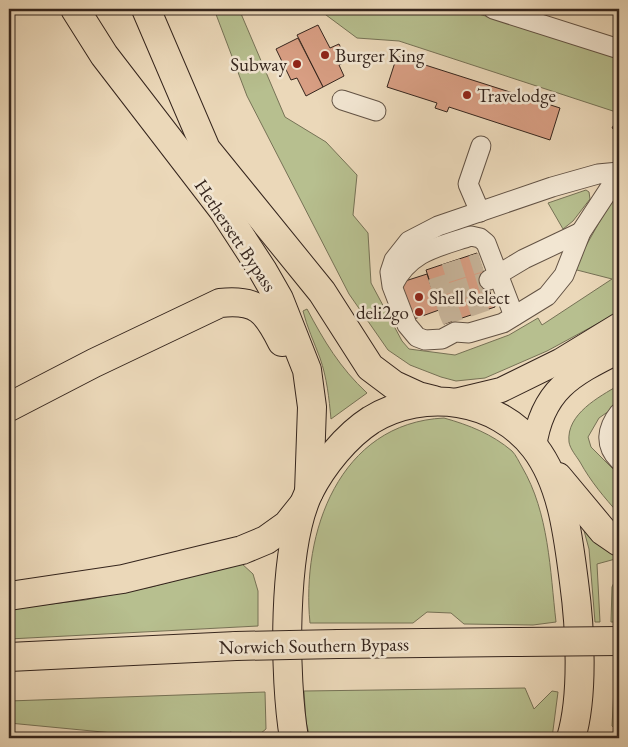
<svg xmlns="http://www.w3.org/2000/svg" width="628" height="747" font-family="'EB Garamond',serif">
	<rect width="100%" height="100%" fill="#ebd8b9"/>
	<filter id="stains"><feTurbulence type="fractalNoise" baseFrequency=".004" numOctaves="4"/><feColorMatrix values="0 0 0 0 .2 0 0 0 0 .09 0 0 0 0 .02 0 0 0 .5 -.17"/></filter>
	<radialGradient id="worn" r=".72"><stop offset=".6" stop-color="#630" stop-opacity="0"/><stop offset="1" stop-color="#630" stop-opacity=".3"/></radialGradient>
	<g fill="#b7bf8f" stroke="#767256">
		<polygon points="214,9 239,9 285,117 326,142 357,175 353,215 368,233 371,283 402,341 409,349 455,355 509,335 538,318 542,325 612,279 573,269 610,203 619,190 619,312 547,351 485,378 456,381 441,377 410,365 388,350 349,294 247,96"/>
		<polygon points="318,9 461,9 619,54 619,113 399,41 357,38"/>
		<polygon points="586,190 589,192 590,199 573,221 563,229 548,203"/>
		<path d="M 307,309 C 324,341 340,368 367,393 L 331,419 C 329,398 327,378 320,358 C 314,342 307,327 303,311 Z"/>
		<path d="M 619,385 L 619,404 L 599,418 L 588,437 L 591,447 L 619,475 L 619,514 C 604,497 591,482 580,462 C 577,457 570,449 569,442 C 566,414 599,397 619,385 Z"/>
		<path d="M 444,418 C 469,425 492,434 512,451 C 516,455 519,462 522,467 C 549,513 550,570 556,622 L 533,625 L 464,624 L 451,613 L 427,612 L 413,623 L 310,623 C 301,533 339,423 444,418 Z"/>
		<polygon points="583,527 619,548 619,558 597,564 600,622 595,622 589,549"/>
		<polygon points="241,563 253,574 258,591 258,626 9,639 9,609 85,600 151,587"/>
		<polygon points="618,574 619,622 611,622 612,587"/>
		<polygon points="525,688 534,709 552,691 558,692 552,738 310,738 306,722 304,691"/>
		<polygon points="614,688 619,688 619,733 612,726"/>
		<polygon points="265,692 266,729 255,738 230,732 227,738 165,738 9,723 9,701"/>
	</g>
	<g fill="#d89e83" stroke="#35251d">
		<polygon points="318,25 330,48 339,44 347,61 339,65 344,76 323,87 297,35"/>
		<polygon points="298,38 323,87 306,96 297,78 291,80 276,49"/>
		<polygon points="357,56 368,59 366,65 355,62"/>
		<polygon points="397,56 560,108 550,140 449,107 447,112 435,108 437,103 387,87"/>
		<polygon points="616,121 619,123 619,132 612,128"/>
		<polygon points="477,253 495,307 444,324 426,270"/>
		<polygon points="427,274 439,310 411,320 399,283"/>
	</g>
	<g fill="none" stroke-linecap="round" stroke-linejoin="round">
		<g stroke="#c7b49a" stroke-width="19" stroke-dasharray="19 9" stroke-linecap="butt">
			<polyline points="443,295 437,276 481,262"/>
			<polyline points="449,314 443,295 487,281"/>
			<polyline points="452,321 449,314 493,299"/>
		</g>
		<g stroke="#625244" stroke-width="21">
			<g id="minor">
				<polyline points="493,9 619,49"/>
				<polyline points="342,100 376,111"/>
				<polyline points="619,172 598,174 552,187 438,226 409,241 394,260 390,272 392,286 407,325 417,337 425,340 442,339 455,332 469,333 503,323 547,296 564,275 581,232 619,174"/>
				<polyline points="480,212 468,184 481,146"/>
				<polyline points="489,280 524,259 581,232"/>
				<path d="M 393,285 C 410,251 438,247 471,236 L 480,238 L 486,243 L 514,316"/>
				<path d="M 619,413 C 607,428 604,445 619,460"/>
			</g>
		</g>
		<g stroke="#35251d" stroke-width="26">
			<g id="major">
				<polyline points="451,402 501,390 560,361 619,325"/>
				<path d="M 534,447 C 542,390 571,375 619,351"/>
			</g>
		</g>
		<g stroke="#35251d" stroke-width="30">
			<g id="highway">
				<polyline points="75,9 104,55 224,211 263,271 279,299 307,370 312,407 309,492"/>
				<polyline points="146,9 206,149 322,292 370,367 394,385 418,396 434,400"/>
				<path d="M 9,407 L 94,363 L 220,303 C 257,299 266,310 282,342"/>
				<polyline points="558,477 603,531 619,542"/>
				<polyline points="9,596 123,579 242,550 266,540 287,525 303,505"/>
				<polyline points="338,644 519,642"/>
				<polyline points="9,657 236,646"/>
				<path d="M 294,738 C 284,678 282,548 309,492 C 322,466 346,436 371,420 C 424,388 497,398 535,448 C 563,485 568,537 574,582 C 580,626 584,695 571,738"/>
			</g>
		</g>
		<use href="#minor" stroke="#f2e6d2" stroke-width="19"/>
		<use href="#major" stroke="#ebd8b9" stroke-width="24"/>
		<use href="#highway" stroke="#ebd8b9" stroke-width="28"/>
		<g stroke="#35251d" stroke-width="30" stroke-linecap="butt">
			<g id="highway-bridge">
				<polyline points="519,642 619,641"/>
				<polyline points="236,646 338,644"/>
			</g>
		</g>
		<use href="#highway-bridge" stroke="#ebd8b9" stroke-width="28"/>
	</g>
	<g fill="#8f2418" stroke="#f2e6d2" stroke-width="2">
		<circle cx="325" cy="55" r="5"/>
		<circle cx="297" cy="64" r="5"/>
		<circle cx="467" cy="95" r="5"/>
		<circle cx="419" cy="297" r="5"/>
		<circle cx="419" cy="312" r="5"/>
	</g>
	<g text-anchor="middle" stroke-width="5" stroke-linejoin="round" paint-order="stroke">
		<g font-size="19" fill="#35251d" stroke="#f2e6d2" text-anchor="start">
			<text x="335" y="62">Burger King</text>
			<text x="287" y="71" text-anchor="end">Subway</text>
			<text x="477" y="102">Travelodge</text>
			<text x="429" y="304">Shell Select</text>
			<text x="409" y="319" text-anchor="end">deli2go</text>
		</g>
		<g font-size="19" fill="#35251d" stroke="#f2e6d2">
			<text transform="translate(236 235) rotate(56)" y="7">Hethersett Bypass</text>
			<text transform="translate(314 645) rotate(-1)" y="7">Norwich Southern Bypass</text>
		</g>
	</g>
	<rect width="628" height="747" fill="none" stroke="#ebd8b9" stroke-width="30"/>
	<rect x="10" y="10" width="608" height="727" fill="none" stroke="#35251d" stroke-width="2.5"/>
	<rect x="15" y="15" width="598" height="717" fill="none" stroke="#35251d"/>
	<rect width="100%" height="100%" filter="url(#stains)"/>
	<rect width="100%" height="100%" fill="url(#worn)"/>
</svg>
